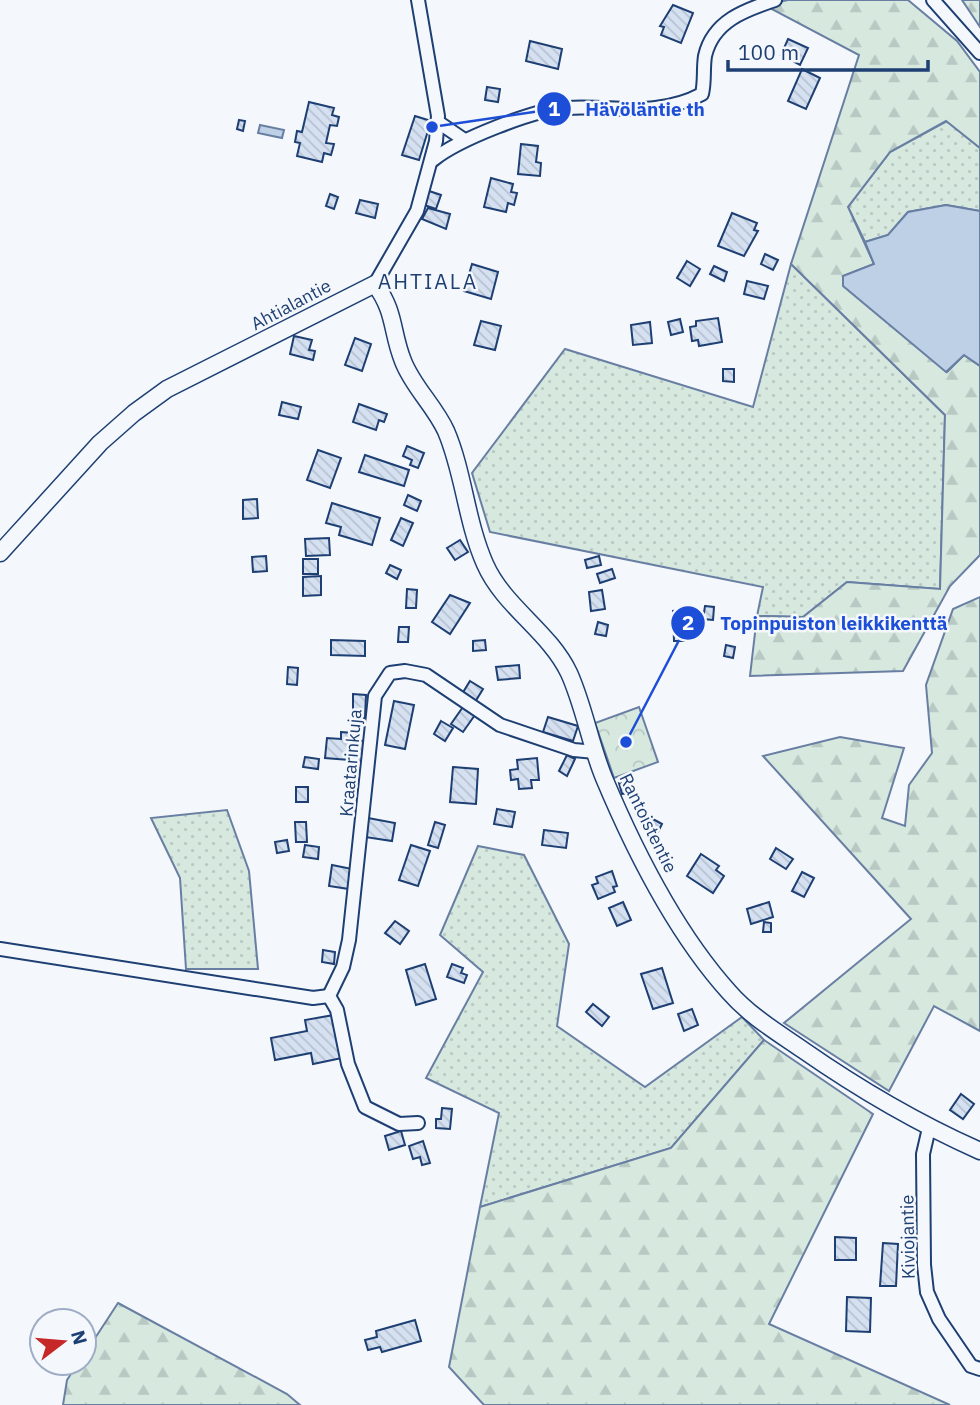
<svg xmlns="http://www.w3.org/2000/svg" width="980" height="1405" font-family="'IBM Plex Sans',sans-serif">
	<defs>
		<pattern id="grass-dots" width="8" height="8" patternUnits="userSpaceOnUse" patternTransform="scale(1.75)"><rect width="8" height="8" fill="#d7e8df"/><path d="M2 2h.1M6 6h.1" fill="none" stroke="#b8c8c3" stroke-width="1.8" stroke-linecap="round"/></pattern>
		<pattern id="forest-firs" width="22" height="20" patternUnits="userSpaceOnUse" patternTransform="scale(1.75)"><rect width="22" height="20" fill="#d7e8df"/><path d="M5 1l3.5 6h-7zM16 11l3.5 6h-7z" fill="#b8c8c3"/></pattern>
		<pattern id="park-crowns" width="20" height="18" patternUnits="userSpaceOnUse" patternTransform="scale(1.75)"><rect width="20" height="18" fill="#d7e8df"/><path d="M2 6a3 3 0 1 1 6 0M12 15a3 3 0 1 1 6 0" fill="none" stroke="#b8c8c3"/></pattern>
		<pattern id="building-back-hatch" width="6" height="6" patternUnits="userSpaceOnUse" patternTransform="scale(1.75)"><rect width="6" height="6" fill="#d5e0f0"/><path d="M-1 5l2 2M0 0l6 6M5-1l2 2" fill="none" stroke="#b6c1d1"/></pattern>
	</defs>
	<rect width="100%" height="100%" fill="#f4f7fb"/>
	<g fill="url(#grass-dots)" stroke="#687fa3" stroke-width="2">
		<polygon points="947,121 980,148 980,211 946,205 908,212 888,235 865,242 848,207 890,152"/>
		<polygon points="791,264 945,415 940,589 847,582 803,617 757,616 763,587 490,532 472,473 565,349 753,407"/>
		<polygon points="227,810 249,871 258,969 186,969 180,878 151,818"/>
		<polygon points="478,846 524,855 569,944 557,1026 645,1087 742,1017 764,1040 671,1148 480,1207 499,1113 426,1078 483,972 440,935"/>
	</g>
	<g fill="url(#forest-firs)" stroke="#687fa3" stroke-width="2">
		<polygon points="788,0 908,0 957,41 980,72 980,148 946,121 890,152 848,207 874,264 843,276 947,372 964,355 980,366 980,555 950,586 903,671 750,676 757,616 803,617 847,582 940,589 945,415 791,264 859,55 764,5"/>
		<polygon points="962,0 980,0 980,27"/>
		<polygon points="980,597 980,1031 934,1006 889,1091 784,1023 911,919 763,756 840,737 904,748 882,818 905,826 909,785 932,753 926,685 953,609"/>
		<polygon points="764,1040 873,1114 769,1324 950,1405 484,1405 449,1367 480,1207 671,1148"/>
		<polygon points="118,1303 287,1394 300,1405 63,1405 67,1380 78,1363 84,1363 84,1355"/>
	</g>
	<polygon fill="url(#park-crowns)" stroke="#687fa3" stroke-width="2" points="639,707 658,762 614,778 595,723"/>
	<g fill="#bed0e5" stroke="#687fa3" stroke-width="2">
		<polygon points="260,125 284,130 282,138 258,133"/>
		<polygon points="946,205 980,211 980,366 964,355 946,372 843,286 843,276 874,264 865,242 888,235 908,212"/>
	</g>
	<g fill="url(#building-back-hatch)" stroke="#1d3f73" stroke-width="2">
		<polygon points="673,5 693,13 681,43 661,35 664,27 660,26"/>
		<polygon points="788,39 808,48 800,65 781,55"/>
		<polygon points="530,41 562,49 558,69 526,61"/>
		<polygon points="802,69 820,78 806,109 788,101"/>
		<polygon points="487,87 500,89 498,102 485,100"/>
		<polygon points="309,102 334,108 332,115 339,117 337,126 330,125 326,143 334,144 331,155 324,153 322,162 297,156 300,143 295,142 297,131 302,132"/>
		<polygon points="415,116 431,121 419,160 402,155"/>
		<polygon points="239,120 245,121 243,131 237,129"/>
		<polygon points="521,144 538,146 536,162 541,163 540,176 518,174"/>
		<polygon points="491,178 513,184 511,192 517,193 514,205 508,203 506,212 484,207"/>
		<polygon points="426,190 441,195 436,209 421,204"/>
		<polygon points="330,194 338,197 334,209 326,206"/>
		<polygon points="360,200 378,204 375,218 356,213"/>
		<polygon points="428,208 450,214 446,229 422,219"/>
		<polygon points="732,213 757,223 754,230 758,231 744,256 718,246"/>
		<polygon points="765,254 778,260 773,270 761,264"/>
		<polygon points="687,261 700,269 690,286 677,278"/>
		<polygon points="472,264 498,272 491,299 464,291"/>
		<polygon points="714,266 727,272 724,281 710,274"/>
		<polygon points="747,281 768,286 764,299 744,294"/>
		<polygon points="718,318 722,342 699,346 698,340 692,341 690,327 696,326 696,321"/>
		<polygon points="680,319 683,332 671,335 668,322"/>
		<polygon points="481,321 501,326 495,350 474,345"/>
		<polygon points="650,322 652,343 633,345 631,325"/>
		<polygon points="294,336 312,340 309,350 315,351 313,360 290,354"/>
		<polygon points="355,338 371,344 362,371 345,365"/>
		<polygon points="723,369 734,369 734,382 723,381"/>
		<polygon points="282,402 301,407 298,419 279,415"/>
		<polygon points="359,404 387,414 384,422 379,420 376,430 353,422"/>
		<polygon points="407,446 424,453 418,468 410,465 412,460 403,456"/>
		<polygon points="318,450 341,458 330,488 307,480"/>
		<polygon points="365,455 409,470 404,486 359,472"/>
		<polygon points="408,495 421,501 417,511 404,505"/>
		<polygon points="257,499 258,518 243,519 243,500"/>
		<polygon points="332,503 380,518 372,545 339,535 341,527 326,523"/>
		<polygon points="401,518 413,523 403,546 391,540"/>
		<polygon points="329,538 330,555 306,556 305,539"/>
		<polygon points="460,540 468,552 455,560 447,548"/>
		<polygon points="266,556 267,571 253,572 252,557"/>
		<polygon points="599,556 601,565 587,568 585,560"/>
		<rect x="303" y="559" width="15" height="15"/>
		<polygon points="390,565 401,570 397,579 386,573"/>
		<polygon points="612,569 615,578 600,583 597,574"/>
		<polygon points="321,576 321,595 303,596 303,577"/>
		<polygon points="407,589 417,590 416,608 406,608"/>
		<polygon points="602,590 605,609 591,611 589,592"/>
		<polygon points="450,595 470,603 450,634 432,622"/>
		<polygon points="705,606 714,607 713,620 703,619"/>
		<polygon points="684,610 686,641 674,641 673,611"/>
		<polygon points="598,622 608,625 606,636 595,634"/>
		<polygon points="399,627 409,627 408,642 398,642"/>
		<polygon points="331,640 365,641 365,656 331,655"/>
		<polygon points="485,640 486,650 473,651 473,641"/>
		<polygon points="726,645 735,647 733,658 724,656"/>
		<polygon points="519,665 520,678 498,680 496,667"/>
		<polygon points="288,667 298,668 297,685 287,684"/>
		<polygon points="470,681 483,689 475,702 462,694"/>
		<polygon points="353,694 366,695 365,718 353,718"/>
		<polygon points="394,701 414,705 405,749 385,745"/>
		<polygon points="465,704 477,712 463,732 451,724"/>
		<polygon points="548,717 578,726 573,741 543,732"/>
		<polygon points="441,721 453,728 445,741 434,734"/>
		<polygon points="341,732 353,733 352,740 364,741 362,761 325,758 327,738 341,739"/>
		<polygon points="567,755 575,759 567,776 559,771"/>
		<polygon points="305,757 319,759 318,769 303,767"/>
		<polygon points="537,758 539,780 531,780 532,788 519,789 518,779 511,780 510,770 518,769 517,760"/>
		<polygon points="453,767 478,769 476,804 450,802"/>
		<polygon points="632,780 635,791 622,794 619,783"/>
		<rect x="296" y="787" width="12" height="15"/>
		<polygon points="497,809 515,812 512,827 494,824"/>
		<polygon points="368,818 395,823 392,841 365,837"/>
		<polygon points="651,818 662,824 656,836 645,829"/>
		<polygon points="295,822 306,822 307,842 296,842"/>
		<polygon points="435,822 445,825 438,848 428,845"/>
		<polygon points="544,830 568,833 566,848 542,845"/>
		<polygon points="287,840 289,851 277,853 275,842"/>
		<polygon points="305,845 319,847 318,859 303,857"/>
		<polygon points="411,845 430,851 418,886 399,880"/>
		<polygon points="776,848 793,859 786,869 770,859"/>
		<polygon points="701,854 719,866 716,870 724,876 713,893 687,876"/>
		<polygon points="332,865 352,869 349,889 329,886"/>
		<polygon points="612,871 617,886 613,887 615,892 598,899 592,885 598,883 596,877"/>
		<polygon points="802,872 814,878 804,897 792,891"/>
		<polygon points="623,902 631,920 617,926 609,908"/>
		<polygon points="769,902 773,917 751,924 747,909"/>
		<polygon points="395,921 409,931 400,944 385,933"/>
		<polygon points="764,922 771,923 771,932 763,932"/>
		<polygon points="323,950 335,952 334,964 322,962"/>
		<polygon points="425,964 436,999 416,1005 406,970"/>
		<polygon points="452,964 463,968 461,973 467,975 464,983 447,977"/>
		<polygon points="662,968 673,1003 653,1009 641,974"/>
		<polygon points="593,1004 609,1017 602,1026 586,1012"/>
		<polygon points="692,1009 698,1025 684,1031 678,1014"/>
		<polygon points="334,1015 342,1058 313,1064 311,1053 275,1060 271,1038 307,1031 305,1020"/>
		<polygon points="961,1094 974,1104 963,1119 950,1110"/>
		<polygon points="442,1108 452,1109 450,1129 436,1128 436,1119 441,1119"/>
		<polygon points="401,1131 405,1145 389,1150 385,1136"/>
		<polygon points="423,1141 430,1163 422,1165 420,1157 413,1159 409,1146"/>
		<polygon points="835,1237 856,1238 856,1260 835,1260"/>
		<polygon points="883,1243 898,1244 896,1286 880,1286"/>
		<polygon points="847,1297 871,1298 870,1332 846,1331"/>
		<polygon points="415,1320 421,1341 382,1352 380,1347 368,1350 365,1340 377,1337 376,1331"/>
	</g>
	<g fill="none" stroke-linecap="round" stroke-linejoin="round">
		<g stroke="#1d3f73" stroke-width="16">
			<g id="minor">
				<polyline points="933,0 980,53"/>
				<polyline points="438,122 463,139"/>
				<path d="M 433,160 C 457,140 535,109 566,108 C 614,105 657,118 702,94 C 705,81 703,69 705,56 C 713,21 745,10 775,0"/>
				<polyline points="375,284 417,211 436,141 438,116 418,0"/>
				<polyline points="0,949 313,998 329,996"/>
				<polyline points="418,1123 399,1124 365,1107 348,1064 337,1010 329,996 343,967 349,940 375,696 390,673 405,671 426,675 500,725 574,750 595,752"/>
				<polyline points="929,1128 923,1154 924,1265 927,1292 939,1319 971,1366 980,1369"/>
			</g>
		</g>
		<g stroke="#1d3f73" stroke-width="19">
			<path id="tertiary" d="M 0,553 L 100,443 L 134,413 L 167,389 L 375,284 C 396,313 391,331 403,361 C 413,387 434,405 446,431 C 464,473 466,521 485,564 C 504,607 549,631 569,673 C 584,706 590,744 604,778 C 635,852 675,932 729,992 C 750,1016 777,1032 803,1050 C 859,1089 917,1123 980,1151"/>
		</g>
		<use href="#minor" stroke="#f4f7fb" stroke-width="12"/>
		<use href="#tertiary" stroke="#f4f7fb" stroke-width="16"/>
	</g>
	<g text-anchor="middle" stroke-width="5" stroke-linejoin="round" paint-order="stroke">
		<g font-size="18" fill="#1d3f73" stroke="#f4f7fb">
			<text transform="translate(291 305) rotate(-28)" y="6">Ahtialantie</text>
			<text transform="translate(351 763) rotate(-85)" y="6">Kraatarinkuja</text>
			<text transform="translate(648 823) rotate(64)" y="6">Rantoistentie</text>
			<text transform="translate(908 1237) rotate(-91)" y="6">Kiviojantie</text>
		</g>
		<g font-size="21" letter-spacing="2" fill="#1d3f73" stroke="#f4f7fb">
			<text x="428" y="289">AHTIALA</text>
		</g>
	</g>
	<path fill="none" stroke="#1d4ed8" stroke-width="2.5" d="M432 127L554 109M626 742L688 623"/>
	<g fill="#1d4ed8" stroke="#f4f7fb" stroke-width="2.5">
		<circle cx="432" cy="127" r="7"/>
		<circle cx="626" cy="742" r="7"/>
		<circle cx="554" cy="109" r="18"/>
		<circle cx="688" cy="623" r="18"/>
	</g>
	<g font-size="21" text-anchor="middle" font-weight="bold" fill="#fff">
		<text x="554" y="116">1</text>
		<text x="688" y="630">2</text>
	</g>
	<g font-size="19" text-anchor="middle" font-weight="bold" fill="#1d4ed8" stroke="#f4f7fb" stroke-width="5" stroke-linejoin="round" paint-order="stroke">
		<text x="645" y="116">Hävöläntie th</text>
		<text x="834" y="630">Topinpuiston leikkikenttä</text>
	</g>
	<g transform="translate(63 1342) rotate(74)"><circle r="33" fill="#f4f7fb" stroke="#9eadc5" stroke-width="2"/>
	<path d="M0-5L12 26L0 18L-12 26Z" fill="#c62828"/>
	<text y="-10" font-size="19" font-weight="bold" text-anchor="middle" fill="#1d3f73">N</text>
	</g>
	<path d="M728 60v10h200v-10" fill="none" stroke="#1d3f73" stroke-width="3.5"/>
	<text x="738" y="60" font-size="21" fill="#1d3f73" stroke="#f4f7fb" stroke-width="5" paint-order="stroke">100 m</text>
</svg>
